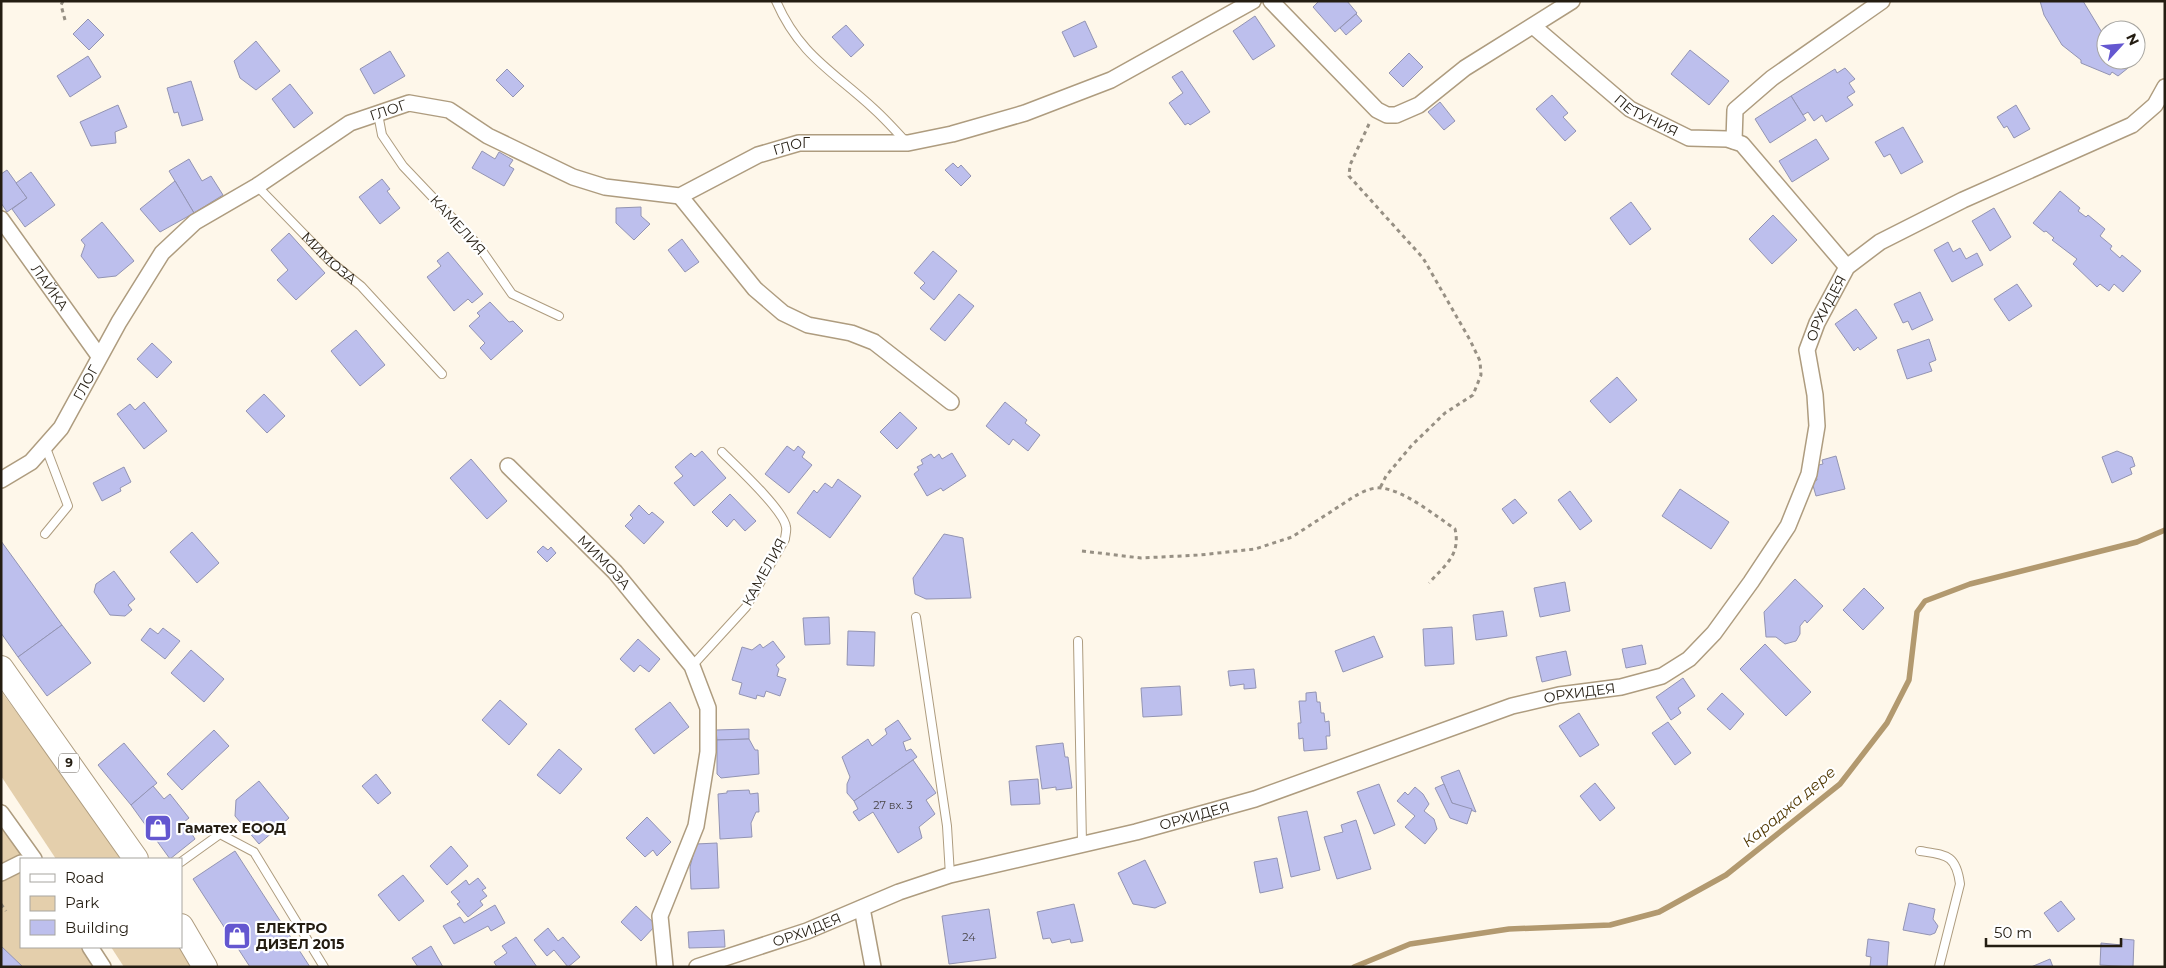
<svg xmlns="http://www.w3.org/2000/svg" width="2166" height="968" font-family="Montserrat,sans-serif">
	<rect width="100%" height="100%" fill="#fef7ea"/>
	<g fill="#e4cfac">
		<polygon points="1,691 124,859 56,859 1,776"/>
		<polygon points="1,813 34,859 21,859 21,947 90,947 103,967 1,967"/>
		<polygon points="111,947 180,947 191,967 124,967"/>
	</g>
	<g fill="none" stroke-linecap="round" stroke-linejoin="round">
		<polyline stroke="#b2996f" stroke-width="5.5" points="1354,967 1410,944 1509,929 1610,925 1659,912 1726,875 1840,784 1887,723 1909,680 1917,612 1925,601 1970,584 2137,542 2165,530"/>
	</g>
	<g fill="#bdbfed" stroke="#9394b3">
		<polygon points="1319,1 1347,1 1357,13 1335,32 1313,7"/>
		<polygon points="2040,1 2083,1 2106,39 2106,60 2123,60 2128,68 2118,76 2112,72 2110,75 2081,63 2081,60 2062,45 2044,15"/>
		<polygon points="1356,14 1362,21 1346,35 1340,28"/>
		<polygon points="1255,16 1275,46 1253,60 1233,31"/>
		<polygon points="88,19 104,35 89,50 73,34"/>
		<polygon points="1085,21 1097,47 1074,57 1062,32"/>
		<polygon points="846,25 864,45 851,57 832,37"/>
		<polygon points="256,41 280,71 256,90 240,78 234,61"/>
		<polygon points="1690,50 1729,81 1709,105 1671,74"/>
		<polygon points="390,51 405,76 374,94 360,69"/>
		<polygon points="1409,53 1423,67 1403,87 1389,73"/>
		<polygon points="88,56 101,77 70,97 57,76"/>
		<polygon points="1845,68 1855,79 1849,83 1855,92 1847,97 1853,105 1826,122 1822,115 1814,121 1808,112 1803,115 1791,96 1835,69 1837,73"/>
		<polygon points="507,69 524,86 513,97 496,80"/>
		<polygon points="1182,71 1210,112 1190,125 1188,123 1185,125 1169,103 1183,93 1172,77"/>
		<polygon points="191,81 203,120 182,126 178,112 174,113 167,88"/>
		<polygon points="290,84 313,113 294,128 272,99"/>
		<polygon points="1552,95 1568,113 1563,117 1576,131 1565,141 1536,109"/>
		<polygon points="1791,96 1806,120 1770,143 1755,119"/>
		<polygon points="1440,102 1455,121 1444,130 1428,112"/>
		<polygon points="118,105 127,127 115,132 116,143 91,146 80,122"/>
		<polygon points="2016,105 2030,129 2014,138 2007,126 2004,128 1997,117"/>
		<polygon points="1903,127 1923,162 1901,174 1890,154 1884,157 1875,142"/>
		<polygon points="1816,139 1829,159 1792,182 1779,161"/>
		<polygon points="482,151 495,159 499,152 513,160 509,166 514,169 504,186 472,168"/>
		<polygon points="189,159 202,181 211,176 223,195 194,213 169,171"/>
		<polygon points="953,163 958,168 961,165 971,176 961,186 945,170"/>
		<polygon points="7,170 27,198 7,212 1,203 1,174"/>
		<polygon points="31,172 55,205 25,227 12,209 27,198 16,183"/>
		<polygon points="382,179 390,189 387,191 400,208 380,224 359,197"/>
		<polygon points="175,181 194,213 160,232 140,209"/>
		<polygon points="2060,191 2080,208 2078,211 2086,217 2088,215 2105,229 2100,236 2112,246 2110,249 2120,258 2122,255 2141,271 2123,292 2114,284 2109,291 2100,284 2097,287 2073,264 2077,259 2052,240 2054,238 2046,231 2044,232 2033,223"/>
		<polygon points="1631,202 1651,229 1630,245 1610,218"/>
		<polygon points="641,207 641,216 650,224 634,240 616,223 616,208"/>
		<polygon points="1994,208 2011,237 1990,251 1972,221"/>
		<polygon points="1773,215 1797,240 1772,264 1749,239"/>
		<polygon points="102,222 134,261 116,276 98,278 81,256 85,245 81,240"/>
		<polygon points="289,233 325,273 296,300 277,280 288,270 271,250"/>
		<polygon points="682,239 699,262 685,272 668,250"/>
		<polygon points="1948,242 1953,252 1960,248 1966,259 1977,253 1983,265 1952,282 1934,250"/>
		<polygon points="933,251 957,271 934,300 920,288 925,283 914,273"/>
		<polygon points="448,252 483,294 472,303 468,299 454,311 427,277 441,266 437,261"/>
		<polygon points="2017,284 2032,306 2009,321 1994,299"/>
		<polygon points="1920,292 1933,320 1912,330 1908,321 1903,323 1894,304"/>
		<polygon points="959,294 974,306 945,341 930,329"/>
		<polygon points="490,302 509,322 513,321 523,331 491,360 480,348 485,343 469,326 480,316 477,313"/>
		<polygon points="1856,309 1877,338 1860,350 1858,347 1854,351 1835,324"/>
		<polygon points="356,330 385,365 360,386 331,351"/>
		<polygon points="1929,339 1936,360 1929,363 1932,371 1907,379 1897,350"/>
		<polygon points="152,343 172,362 157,378 137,359"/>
		<polygon points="1617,377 1637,400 1610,423 1590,401"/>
		<polygon points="264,394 285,416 267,433 246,411"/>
		<polygon points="144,402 167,431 144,449 117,414 130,404 135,410"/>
		<polygon points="1005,402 1027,420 1025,423 1040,435 1028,451 1013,439 1009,445 986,426"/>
		<polygon points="900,412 917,428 897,449 880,432"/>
		<polygon points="787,446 794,451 798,446 805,452 802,457 812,465 789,493 765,474"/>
		<polygon points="702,451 726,478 694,506 674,483 683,476 675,467 691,453 695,457"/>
		<polygon points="2117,451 2132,457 2135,466 2130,468 2132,474 2112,483 2102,457"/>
		<polygon points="952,453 966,476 943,491 941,488 927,496 914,474 919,470 917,467 923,464 921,460 931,454 934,458 939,454 942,459"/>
		<polygon points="1836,456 1845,489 1816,496 1812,482 1817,480 1814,466 1823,464 1822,460"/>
		<polygon points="471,459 507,501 487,519 450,478"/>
		<polygon points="124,467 131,482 120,488 121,491 102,501 93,483"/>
		<polygon points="838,479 861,496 830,538 797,513 814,490 817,493 825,483 832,488"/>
		<polygon points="1680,489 1729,522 1711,549 1662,516"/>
		<polygon points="1570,491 1592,521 1580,530 1558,500"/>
		<polygon points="730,494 756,521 745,531 734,519 727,527 712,512"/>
		<polygon points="1515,499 1527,513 1513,524 1502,509"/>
		<polygon points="639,505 649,515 652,512 664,522 644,544 625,526 633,518 630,515"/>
		<polygon points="192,532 219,563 197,583 170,552"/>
		<polygon points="944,534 963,538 971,598 926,599 915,594 913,578"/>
		<polygon points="1,541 62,625 18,657 1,633"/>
		<polygon points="543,546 548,550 551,547 556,553 547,562 537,552"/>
		<polygon points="114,571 135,599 128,605 132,610 125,616 110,615 94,592 96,584"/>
		<polygon points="1795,579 1823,606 1807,623 1805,620 1800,626 1800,634 1796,641 1785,644 1776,637 1766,637 1764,612"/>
		<polygon points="1565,582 1570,611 1540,617 1534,588"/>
		<polygon points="1864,588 1884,608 1863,630 1843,610"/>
		<polygon points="1503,611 1507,636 1476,640 1473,615"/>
		<polygon points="829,617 830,644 805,645 803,618"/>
		<polygon points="62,625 91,663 47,696 18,657"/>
		<polygon points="1452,627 1454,664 1425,666 1423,629"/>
		<polygon points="150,628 158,634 163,628 180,641 165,659 141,640"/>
		<polygon points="848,631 875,632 874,666 847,665"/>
		<polygon points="1374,636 1383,657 1343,672 1335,651"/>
		<polygon points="638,639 660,659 649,672 640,665 634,672 620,659"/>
		<polygon points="773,641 785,657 776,665 779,669 777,676 786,679 780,696 766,691 764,697 757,695 756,699 739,694 742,683 732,680 742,647 752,650 760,644 763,648"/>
		<polygon points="1765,644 1811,692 1786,716 1740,669"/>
		<polygon points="1642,645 1646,664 1626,668 1622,649"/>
		<polygon points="191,650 224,679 204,702 171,673"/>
		<polygon points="1566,651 1571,675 1542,682 1536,657"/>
		<polygon points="1254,669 1256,688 1244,689 1244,684 1230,686 1228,671"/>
		<polygon points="1683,678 1695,696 1678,708 1681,713 1671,720 1656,697"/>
		<polygon points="1180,686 1182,715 1143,717 1141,688"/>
		<polygon points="1316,692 1317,702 1320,702 1321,713 1324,713 1325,722 1329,721 1330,736 1326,736 1327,749 1304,751 1303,738 1299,739 1298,723 1301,723 1299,701 1306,701 1306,693"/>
		<polygon points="1722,693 1744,714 1730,730 1707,709"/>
		<polygon points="500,700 527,724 509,745 482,720"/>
		<polygon points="670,702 689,727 654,754 635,729"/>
		<polygon points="1579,713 1599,745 1580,757 1559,726"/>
		<polygon points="898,720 911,739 903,742 906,751 911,749 917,757 854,801 847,793 847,784 850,777 842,757 868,739 872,746 887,734 885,729"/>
		<polygon points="1668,722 1691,753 1675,765 1652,733"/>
		<polygon points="749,729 749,739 717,740 716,730"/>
		<polygon points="214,730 229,746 182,790 167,774"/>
		<polygon points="749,739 755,750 758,750 759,774 721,778 717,774 717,740"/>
		<polygon points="124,743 157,783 131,805 98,765"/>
		<polygon points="1063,743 1065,757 1068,757 1072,788 1056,790 1056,787 1042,789 1036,746"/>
		<polygon points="559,749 582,769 560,794 537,775"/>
		<polygon points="913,760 936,793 926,800 935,814 919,827 922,838 898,853 873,812 859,821 853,812 858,809 854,801"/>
		<polygon points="1459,770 1476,812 1452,803 1444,784 1441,777"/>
		<polygon points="376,774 391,793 378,804 362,786"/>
		<polygon points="1038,779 1040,804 1011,805 1009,781"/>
		<polygon points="259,781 289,818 259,844 235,816 236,800"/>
		<polygon points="1595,783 1615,808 1600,821 1580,796"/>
		<polygon points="1379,784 1395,825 1374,834 1357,792"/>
		<polygon points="1444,784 1452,803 1472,809 1467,824 1450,818 1435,788"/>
		<polygon points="153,786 164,799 170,794 189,818 184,822 195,839 170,859 131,805"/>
		<polygon points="1415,787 1423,794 1429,804 1424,811 1434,819 1437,829 1425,844 1405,827 1415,816 1397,801 1405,792 1408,795"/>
		<polygon points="749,790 750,794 758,793 759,812 756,812 751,823 752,837 720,839 718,794 727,793 727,791"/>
		<polygon points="1307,811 1320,870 1291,877 1278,817"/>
		<polygon points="647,817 671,842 657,856 653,850 645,857 626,838"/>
		<polygon points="1356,820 1371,869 1337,879 1324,837 1343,832 1341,825"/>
		<polygon points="717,843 719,888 691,889 690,867 696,844"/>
		<polygon points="451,846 468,866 447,885 430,866"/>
		<polygon points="235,851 310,967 250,967 193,879"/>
		<polygon points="1277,858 1283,888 1260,893 1254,862"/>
		<polygon points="1145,860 1166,903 1155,908 1133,904 1118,873"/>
		<polygon points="403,875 424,901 399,921 378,895"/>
		<polygon points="478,878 486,888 482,890 487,896 480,901 483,905 468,917 457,904 460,902 451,892 466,880 469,885"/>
		<polygon points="2061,901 2075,919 2058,932 2044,913"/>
		<polygon points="1909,903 1935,909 1933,919 1938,926 1935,933 1930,935 1903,930"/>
		<polygon points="1074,904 1083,941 1071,943 1070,939 1052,943 1050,938 1043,939 1037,912"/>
		<polygon points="495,905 505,923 491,931 488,926 454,944 443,926 460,917 464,923"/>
		<polygon points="636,906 656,925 641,941 621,922"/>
		<polygon points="989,909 996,958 949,964 942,916"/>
		<polygon points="548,928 558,941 563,937 580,957 568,967 554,950 547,956 534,940"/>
		<polygon points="724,930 725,947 689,948 688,932"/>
		<polygon points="516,937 537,967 497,967 494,962 507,953 502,946"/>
		<polygon points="1868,939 1889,942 1887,967 1870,967 1871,957 1866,956"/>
		<polygon points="2122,939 2134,940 2133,967 2100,965 2101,943 2122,945"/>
		<polygon points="1,946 23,967 1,967"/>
		<polygon points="431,946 443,967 418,967 412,958"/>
		<polygon points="2050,959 2053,967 2031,967"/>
	</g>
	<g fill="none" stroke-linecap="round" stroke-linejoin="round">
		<g stroke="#ae9c7f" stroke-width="10">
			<g id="lane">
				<path d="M 776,1 C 800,56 833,71 874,109 C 885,119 896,131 906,142"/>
				<polyline points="378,114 382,135 403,166 478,245 512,294 559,316"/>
				<path id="s1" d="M 257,186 L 331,262 L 361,286 L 442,374"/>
				<polyline points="45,534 68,506 46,448"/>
				<polyline points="916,617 947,826 950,875"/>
				<polyline points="1078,641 1082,843"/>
				<path d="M 692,666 L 746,607 L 785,539 C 785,536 787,531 786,527 C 784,510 736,466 722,452"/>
				<path d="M 1920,851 C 1946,855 1956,854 1960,884 L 1939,967"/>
				<polyline points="181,862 220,834 254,852 324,967"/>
			</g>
		</g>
		<g stroke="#ae9c7f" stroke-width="18">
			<g id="street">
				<polyline points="1271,1 1377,110 1387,115 1396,115 1419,105 1465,68 1572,1"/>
				<path id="s2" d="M 1533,26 L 1630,109 L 1689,138 L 1727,139 L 1742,144 L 1847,267"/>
				<polyline points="1734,141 1735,110 1772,78 1882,1"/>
				<polyline points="680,196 755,289 783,313 808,325 851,333 874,342 951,402"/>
				<path id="s3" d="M 1,219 L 99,356"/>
				<path id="s4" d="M 508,466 L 615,572 L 692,666 L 708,708 L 708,752 L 696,826 L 660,916 L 665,967"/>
				<path id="s5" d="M 1,480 L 31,462 L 61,428 L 119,322 L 162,253 L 195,222 L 257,186 L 350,123 L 409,103 L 449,110 L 488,136 L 573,177 L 605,187 L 680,196 L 758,155 L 799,143 L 908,143 L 952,134 L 1025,113 L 1111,80 L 1253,1"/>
				<polyline points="1,813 34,859"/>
				<polyline points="1,873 21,863"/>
				<polyline points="862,908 873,967"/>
				<polyline points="90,947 103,967"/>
				<path id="s6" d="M 697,967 L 807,931 L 899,892 L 950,875 L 1136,832 L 1255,799 L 1512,706 L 1559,695 L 1621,687 L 1662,676 L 1689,659 L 1714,633 L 1751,582 L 1788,526 L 1809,474 L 1817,426 L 1815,395 L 1807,350 L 1817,323 L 1847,267 L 1880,242 L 1963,200 L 2132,125 L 2155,105 L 2165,87"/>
			</g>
		</g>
		<g stroke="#ae9c7f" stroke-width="26">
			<g id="primary">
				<polyline points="1,668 136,859"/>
				<polyline points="181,926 205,967"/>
			</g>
		</g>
		<g stroke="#979084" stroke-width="3" stroke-dasharray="4 4" stroke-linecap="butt">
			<polyline points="63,1 61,5 65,20"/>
			<polyline points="1369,124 1350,165 1349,176 1423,258 1470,340 1480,361 1481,375 1473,395 1445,413 1412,445 1386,476 1380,488"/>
			<path d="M 1082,551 L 1141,558 L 1200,555 L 1255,549 L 1292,537 L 1355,496 C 1362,492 1372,487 1381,488 C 1404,490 1436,516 1455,529 C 1461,555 1445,565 1429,583"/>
			<polyline points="1,904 6,911"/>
		</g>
		<use href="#lane" stroke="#fff" stroke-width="8"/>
		<use href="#street" stroke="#fff" stroke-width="15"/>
		<use href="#primary" stroke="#fff" stroke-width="24"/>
	</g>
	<defs>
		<g id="shop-square" transform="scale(1.4375)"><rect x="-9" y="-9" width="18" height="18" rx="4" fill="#6457d0" stroke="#fff"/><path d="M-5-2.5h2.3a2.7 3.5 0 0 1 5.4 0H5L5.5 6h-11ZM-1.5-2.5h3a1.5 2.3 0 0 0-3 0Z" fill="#fff"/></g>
	</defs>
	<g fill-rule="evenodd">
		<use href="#shop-square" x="158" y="828"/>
		<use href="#shop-square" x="237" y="936"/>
	</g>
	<g text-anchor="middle" stroke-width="4.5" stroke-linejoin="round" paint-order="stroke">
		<g font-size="11" fill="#4a4649">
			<text x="893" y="809">27 вх. 3</text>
			<text x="969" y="941">24</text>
		</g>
		<rect fill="#fff" stroke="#666159" stroke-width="1" x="59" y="753.5" width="20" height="19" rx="4"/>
		<g font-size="12" font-weight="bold" fill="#241d12">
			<text x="69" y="767">9</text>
		</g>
		<g font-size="14" fill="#241d12" stroke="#fff">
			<text dy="5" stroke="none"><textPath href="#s5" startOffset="552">ГЛОГ</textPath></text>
			<text dy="5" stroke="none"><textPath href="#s2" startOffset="145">ПЕТУНИЯ</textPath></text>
			<text dy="5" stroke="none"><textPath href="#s5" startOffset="988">ГЛОГ</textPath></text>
			<text transform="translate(458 225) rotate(48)" y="5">КАМЕЛИЯ</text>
			<text dy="5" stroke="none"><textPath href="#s1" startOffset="102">МИМОЗА</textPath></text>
			<text dy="5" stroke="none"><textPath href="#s3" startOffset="84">ЛАЙКА</textPath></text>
			<text dy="5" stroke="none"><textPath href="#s6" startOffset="1436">ОРХИДЕЯ</textPath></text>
			<text dy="5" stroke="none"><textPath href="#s5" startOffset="132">ГЛОГ</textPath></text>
			<text dy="5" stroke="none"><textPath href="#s4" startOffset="136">МИМОЗА</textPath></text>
			<text transform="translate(764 572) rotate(-61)" y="5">КАМЕЛИЯ</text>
			<text dy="5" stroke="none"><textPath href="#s6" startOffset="926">ОРХИДЕЯ</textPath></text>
			<text dy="5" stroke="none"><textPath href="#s6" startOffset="521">ОРХИДЕЯ</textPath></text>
			<text dy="5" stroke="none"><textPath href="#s6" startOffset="116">ОРХИДЕЯ</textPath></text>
		</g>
		<g font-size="14" font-weight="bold" fill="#241d12" stroke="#fff" text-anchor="start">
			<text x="177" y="833">Гаматех ЕООД</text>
			<text x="256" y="933">ЕЛЕKТРО<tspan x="256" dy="16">ДИЗЕЛ 2015</tspan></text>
		</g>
		<g font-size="15" font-style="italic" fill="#503700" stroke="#fff">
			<text transform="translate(1789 807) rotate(-40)" y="5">Караджа дере</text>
		</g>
	</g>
	<rect width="2166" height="968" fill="none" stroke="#241d12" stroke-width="5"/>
	<rect x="20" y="858" width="162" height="90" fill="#ffffff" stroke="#a7a5a0"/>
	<rect x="30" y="874" width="25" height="8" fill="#ffffff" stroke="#a7a5a0"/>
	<text x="65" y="883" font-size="15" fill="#241d12">Road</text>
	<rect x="30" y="896" width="25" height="15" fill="#e4cfac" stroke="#a7a5a0"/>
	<text x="65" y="908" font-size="15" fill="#241d12">Park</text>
	<rect x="30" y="920" width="25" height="15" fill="#bdbfed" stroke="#a7a5a0"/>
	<text x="65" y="933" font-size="15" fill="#241d12">Building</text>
	<g transform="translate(2121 45) rotate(64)"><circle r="24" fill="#ffffff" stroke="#a7a5a0"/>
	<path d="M0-4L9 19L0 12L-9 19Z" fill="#6457d0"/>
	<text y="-8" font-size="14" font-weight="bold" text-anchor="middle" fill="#241d12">N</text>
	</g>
	<path d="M1986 938v8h135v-8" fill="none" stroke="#241d12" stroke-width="2.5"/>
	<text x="1994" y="938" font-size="15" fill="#241d12" stroke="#ffffff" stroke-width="4" paint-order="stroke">50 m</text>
</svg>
